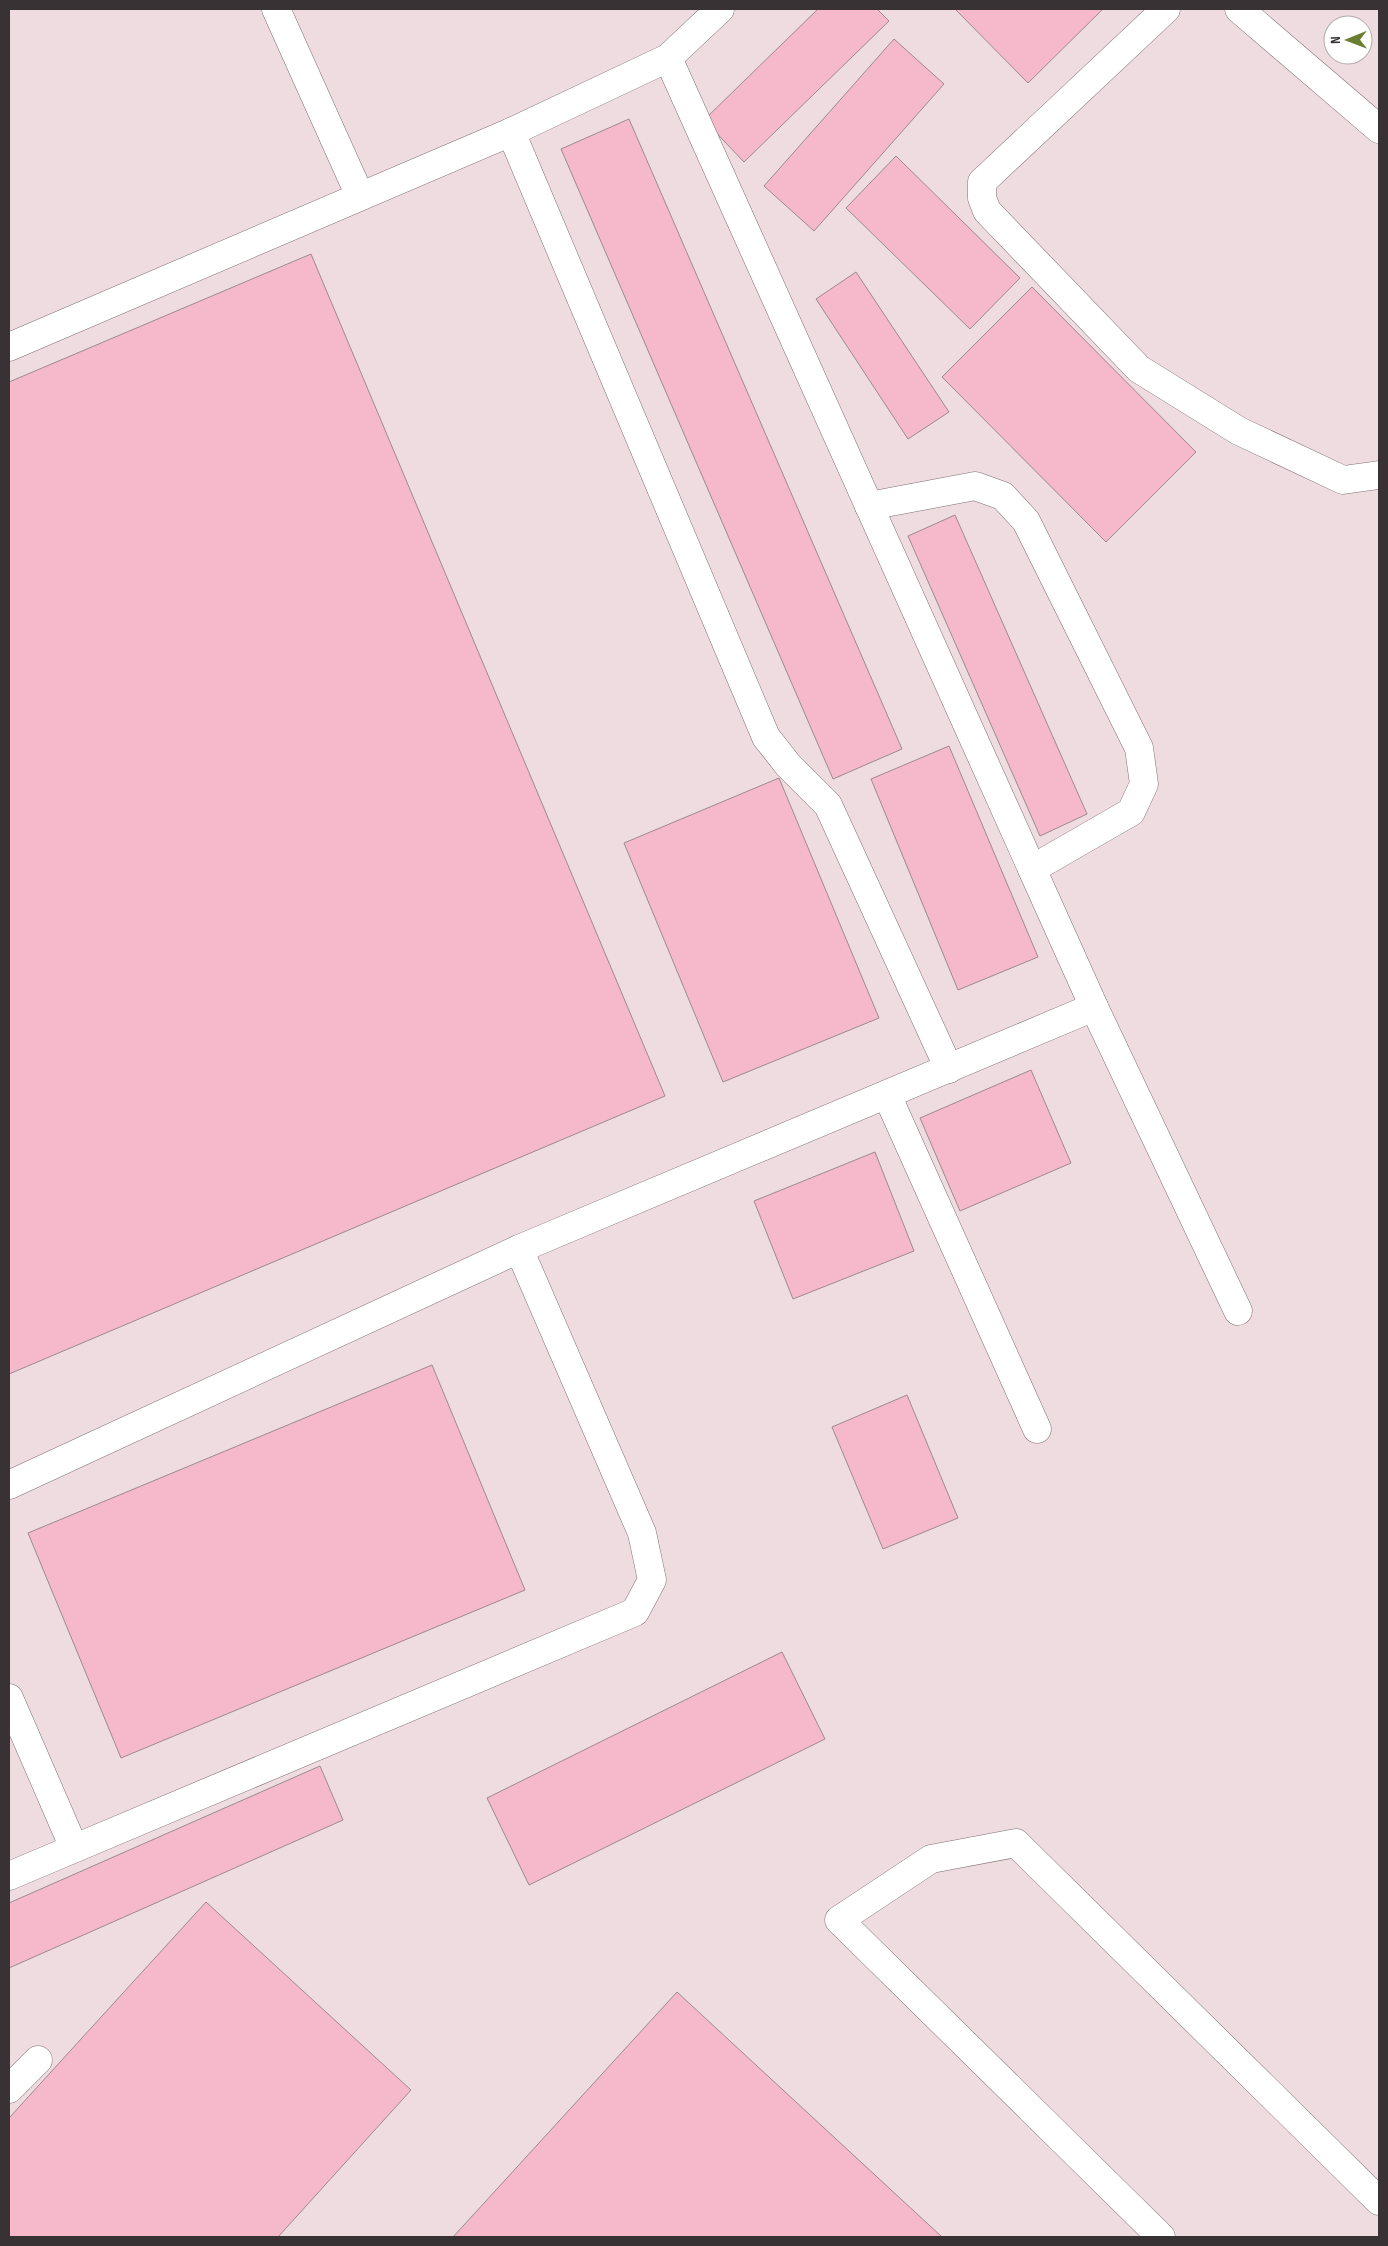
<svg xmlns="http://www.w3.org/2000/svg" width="1388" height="2246" font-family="'Sofia Sans Condensed',sans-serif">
	<rect width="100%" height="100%" fill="#efdce1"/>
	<g fill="#f5b9cb" stroke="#9b8a8f">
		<polygon points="818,9 877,9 889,21 744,162 704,120"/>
		<polygon points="955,9 1103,9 1028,83"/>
		<polygon points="894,39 944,84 814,231 764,186"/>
		<polygon points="629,119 902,749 833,779 561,149"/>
		<polygon points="896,156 1020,278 970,329 846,208"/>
		<polygon points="311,254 665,1096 9,1374 9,382"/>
		<polygon points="856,272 949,412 908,439 816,299"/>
		<polygon points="1032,287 1196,452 1106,542 942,377"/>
		<polygon points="955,515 1087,814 1040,836 908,536"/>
		<polygon points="949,746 1038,957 958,990 871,779"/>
		<polygon points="779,778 879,1018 723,1082 624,843"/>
		<polygon points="1031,1070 1071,1163 960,1211 920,1118"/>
		<polygon points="875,1152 914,1251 793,1299 754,1201"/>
		<polygon points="432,1365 525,1590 121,1758 28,1533"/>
		<polygon points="907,1395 958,1518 883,1549 832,1427"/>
		<polygon points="782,1652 825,1739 529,1885 487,1798"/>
		<polygon points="320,1766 343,1820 9,1968 9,1903"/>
		<polygon points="206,1902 411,2090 278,2237 9,2237 9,2118"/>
		<polygon points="677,1992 942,2237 453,2237"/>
	</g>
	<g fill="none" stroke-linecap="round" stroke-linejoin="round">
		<g stroke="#7f6f73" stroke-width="29">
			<g id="minor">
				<polyline points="276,9 360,196"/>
				<polyline points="1166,9 982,182 982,198 987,211 1139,369 1239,431 1343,480 1379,475"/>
				<polyline points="1239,9 1379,129"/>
				<polyline points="668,58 1094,1007 1238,1311"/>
				<polyline points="511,132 766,737 788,765 828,805 949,1069"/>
				<polyline points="9,347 511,132 668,58 720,9"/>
				<polyline points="869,506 975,486 1003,496 1026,521 1139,748 1144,784 1131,812 1032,869"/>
				<polyline points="887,1095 1037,1429"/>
				<polyline points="9,1485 519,1249 1094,1007"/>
				<polyline points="9,1698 74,1848"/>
				<polyline points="9,1876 635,1612 652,1580 642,1533 519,1249"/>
				<polyline points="9,2089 38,2060"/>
				<polyline points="1161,2237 839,1920 931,1859 1016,1843 1379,2201"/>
			</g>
		</g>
		<use href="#minor" stroke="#fff" stroke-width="28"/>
	</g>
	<rect width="1388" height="2246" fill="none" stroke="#393234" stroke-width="20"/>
	<g transform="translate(1348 40) rotate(269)"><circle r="24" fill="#ffffff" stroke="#b0adae"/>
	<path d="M0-4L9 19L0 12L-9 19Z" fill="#6a7f30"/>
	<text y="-8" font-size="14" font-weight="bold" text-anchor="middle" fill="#393234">N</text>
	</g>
</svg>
